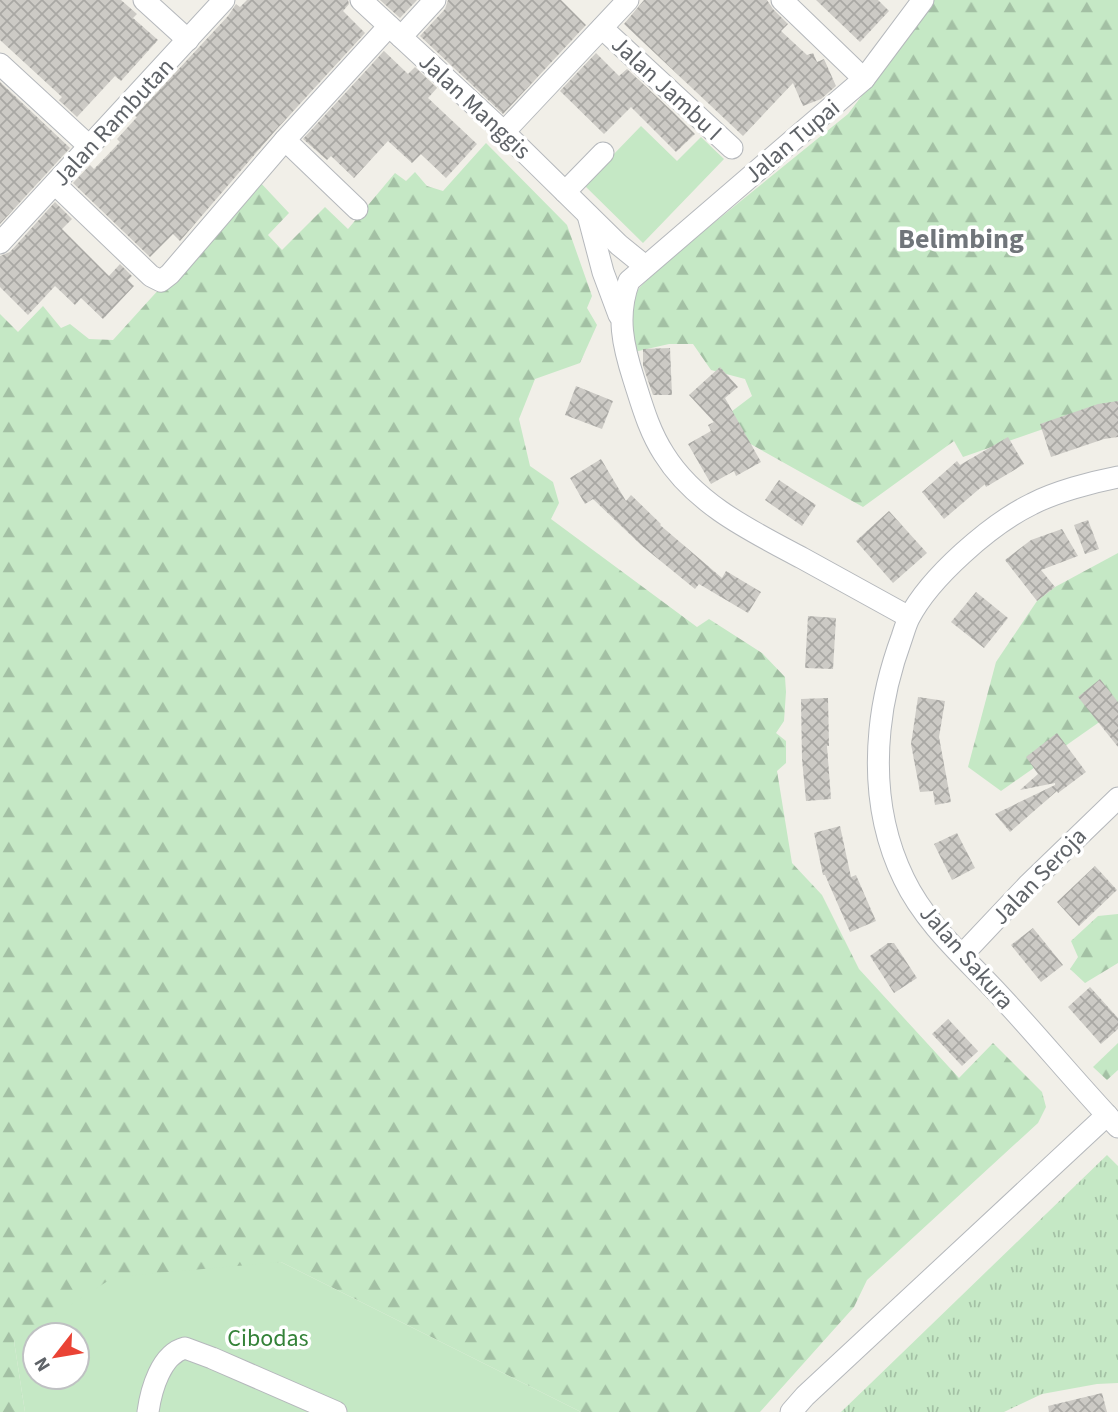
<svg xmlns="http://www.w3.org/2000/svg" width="1118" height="1412" font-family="'Source Sans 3',sans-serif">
	<defs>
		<pattern id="grass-tufts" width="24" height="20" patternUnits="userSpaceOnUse" patternTransform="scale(1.75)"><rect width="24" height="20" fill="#c5e8c5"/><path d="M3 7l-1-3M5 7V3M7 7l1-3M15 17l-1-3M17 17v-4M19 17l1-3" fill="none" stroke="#a3c0a4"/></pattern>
		<pattern id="forest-firs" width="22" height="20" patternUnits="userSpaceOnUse" patternTransform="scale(1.75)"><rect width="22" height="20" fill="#c5e8c5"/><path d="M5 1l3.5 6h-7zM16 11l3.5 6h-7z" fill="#a3c0a4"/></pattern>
		<pattern id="building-cross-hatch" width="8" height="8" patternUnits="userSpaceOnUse" patternTransform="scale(1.75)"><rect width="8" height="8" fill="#cccac5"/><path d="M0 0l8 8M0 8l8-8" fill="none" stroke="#a9a8a4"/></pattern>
	</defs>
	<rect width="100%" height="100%" fill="#f1efe8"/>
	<polygon fill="url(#grass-tufts)" points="1107,1155 1118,1166 1118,1383 1097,1384 1042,1394 1004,1412 841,1412"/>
	<g fill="url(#forest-firs)">
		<polygon points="934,0 1118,0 1118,403 963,457 954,441 863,507 729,432 727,415 752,396 745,379 711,370 693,344 669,344 634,352 628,308 639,288 668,260 848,114"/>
		<polygon points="486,143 567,225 592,296 587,308 597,325 580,363 535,379 519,419 530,466 553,482 559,503 551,519 697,627 709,619 762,653 785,677 786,692 784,721 776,733 786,741 786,763 777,771 792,863 822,895 859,969 959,1078 993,1043 1042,1092 1046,1107 1038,1123 867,1280 854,1307 760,1412 581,1412 281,1262 14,1341 25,1412 0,1412 0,314 18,332 43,306 61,328 70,324 89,339 113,340 258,180 289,213 268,235 282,250 325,207 348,229 395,173 406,181 415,172 427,186 443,191"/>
		<polygon points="1118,553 1118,709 1001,791 968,767 996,662 1037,601 1055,587"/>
		<polygon points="1118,914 1118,963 1085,983 1070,969 1078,957 1071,941 1098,916"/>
		<polygon points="1118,1043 1118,1070 1107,1080 1093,1067"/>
	</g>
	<g fill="#c5e8c5" fill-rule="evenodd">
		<polygon points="641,126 677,161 701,137 724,159 643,243 584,185"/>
		<path d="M 281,1262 L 581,1412 L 25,1412 L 14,1341 L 114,1277 ZM 35,1335 L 77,1335 L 77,1377 L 35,1377 Z"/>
	</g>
	<g fill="url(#building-cross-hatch)">
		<polygon points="0,0 121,0 137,14 133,18 158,40 121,81 115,76 77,117 59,100 62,97 0,40"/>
		<polygon points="247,0 348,0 349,4 343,11 365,33 275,131 180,241 173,234 150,257 73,183 90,165 94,169 120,142 117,139 137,117 135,116 228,16 236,4 240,7"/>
		<polygon points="380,0 417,0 400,18"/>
		<polygon points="448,0 561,0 586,25 503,114 420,36 445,9"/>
		<polygon points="644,0 767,0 773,9 788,24 781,31 807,55 813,53 817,62 824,59 836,86 821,99 803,106 793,83 743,136 624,24"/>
		<polygon points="816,0 878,0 889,11 860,42"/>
		<polygon points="384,51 408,74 415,67 437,88 428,98 477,144 446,178 421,154 412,163 388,141 354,178 331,156 327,160 303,139"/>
		<polygon points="596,53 619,76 627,69 672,111 695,134 676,152 631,107 604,134 560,91"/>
		<polygon points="0,82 70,148 0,224"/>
		<polygon points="55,202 72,219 62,229 109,276 120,264 132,276 128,280 134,286 103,319 81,298 75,305 55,286 28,315 0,287 0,256 10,252"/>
		<polygon points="670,348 672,395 653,395 643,366 643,349"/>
		<polygon points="720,367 738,387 725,398 761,462 736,476 734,471 711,484 688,444 711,431 708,425 714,422 689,395"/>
		<polygon points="576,386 613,401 602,429 565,415"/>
		<polygon points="1118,401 1118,437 1104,439 1051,457 1040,424 1098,404"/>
		<polygon points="1008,437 1024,464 986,487 985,484 944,519 922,492 957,461 960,465"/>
		<polygon points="601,459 626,501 631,495 661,524 660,525 722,578 726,571 761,592 748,613 699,584 695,589 641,545 593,499 585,504 570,478"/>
		<polygon points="779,480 816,505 802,526 765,500"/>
		<polygon points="889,511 927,553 893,583 856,541"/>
		<polygon points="1088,520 1099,549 1085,554 1074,525"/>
		<polygon points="1062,529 1078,556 1041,570 1055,587 1037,601 1005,560 1031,540"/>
		<polygon points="976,592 1008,618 984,648 951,622"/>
		<polygon points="808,616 836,618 833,669 805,668"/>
		<polygon points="1100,679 1118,702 1118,747 1078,697"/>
		<polygon points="918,697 945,701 939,737 951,802 935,805 933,791 920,792 911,744"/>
		<polygon points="828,698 829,746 827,746 831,799 806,801 802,759 801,699"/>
		<polygon points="1057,733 1086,772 1058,793 1057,791 1010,832 995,814 1055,785 1055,783 1020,790 1038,774 1026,757"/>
		<polygon points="840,826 851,877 856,875 876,921 850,932 825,875 823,875 814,833"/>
		<polygon points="957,833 975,868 952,880 934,844"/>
		<polygon points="1095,866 1117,890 1079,926 1057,902"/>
		<polygon points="1033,928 1063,965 1041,982 1011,945"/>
		<polygon points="888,943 894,943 917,978 894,993 870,956"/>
		<polygon points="1090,987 1118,1018 1118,1029 1101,1044 1068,1007"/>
		<polygon points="948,1019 978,1051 962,1066 932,1034"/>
		<polygon points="1102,1393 1107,1412 1049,1412 1048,1406"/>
	</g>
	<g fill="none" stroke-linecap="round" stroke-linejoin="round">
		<g stroke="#b5b8bc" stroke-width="23">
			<g id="street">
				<polyline points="144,0 188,40"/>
				<polyline points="361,0 504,132 619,245 645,266"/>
				<polyline points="782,0 864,79"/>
				<polyline points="602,28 732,148"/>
				<polyline points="401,37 435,0"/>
				<polyline points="0,64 89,146"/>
				<polyline points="504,132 628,0"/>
				<polyline points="285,140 357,209"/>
				<polyline points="55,184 151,276 161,281 170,274 285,140 389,26"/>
				<polyline points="565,192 603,153"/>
				<polyline points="588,215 603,272 619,315"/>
				<polyline points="0,243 224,0"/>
				<path d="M 1118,477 C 1092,482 1055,492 1032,504 C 991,524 930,577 909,618 C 906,624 904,631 902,637 C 891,667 883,698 880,730 C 875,781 881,832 904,879 C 927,927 970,962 1005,1001 C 1043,1042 1079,1086 1118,1127"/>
				<path d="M 909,617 C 874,598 838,578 802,558 C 751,531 695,504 664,454 C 649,431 642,405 634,380 C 623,346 616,316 629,281 L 864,79 L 923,0"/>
				<polyline points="962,955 1029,884 1118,798"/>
				<path d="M 148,1412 C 151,1390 161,1354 185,1348 L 212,1358 L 336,1412"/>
				<polyline points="791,1412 805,1396 1107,1115"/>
			</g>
		</g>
		<use href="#street" stroke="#fff" stroke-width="21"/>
	</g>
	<g text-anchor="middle" stroke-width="7" stroke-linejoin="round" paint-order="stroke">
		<g font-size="24" fill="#5f6368" stroke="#fff">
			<text transform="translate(667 88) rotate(43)" y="8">Jalan Jambu I</text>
			<text transform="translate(475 106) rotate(43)" y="8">Jalan Manggis</text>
			<text transform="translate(113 122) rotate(-47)" y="8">Jalan Rambutan</text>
			<text transform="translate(792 141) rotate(-40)" y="8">Jalan Tupai</text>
			<text transform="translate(1039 876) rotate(-46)" y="8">Jalan Seroja</text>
			<text transform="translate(967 957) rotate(49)" y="8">Jalan Sakura</text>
		</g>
		<g font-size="24" fill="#348238" stroke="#fff">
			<text x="268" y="1346">Cibodas</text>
		</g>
		<g font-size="28" font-weight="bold" fill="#70757a" stroke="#fff">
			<text x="961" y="248">Belimbing</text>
		</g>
	</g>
	<g transform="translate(56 1356) rotate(239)"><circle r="33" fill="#ffffff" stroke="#bfc1c3" stroke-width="2"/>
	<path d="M0-5L12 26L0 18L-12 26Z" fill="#ea4335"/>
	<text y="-10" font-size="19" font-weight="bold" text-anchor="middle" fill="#5f6368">N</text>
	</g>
</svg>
